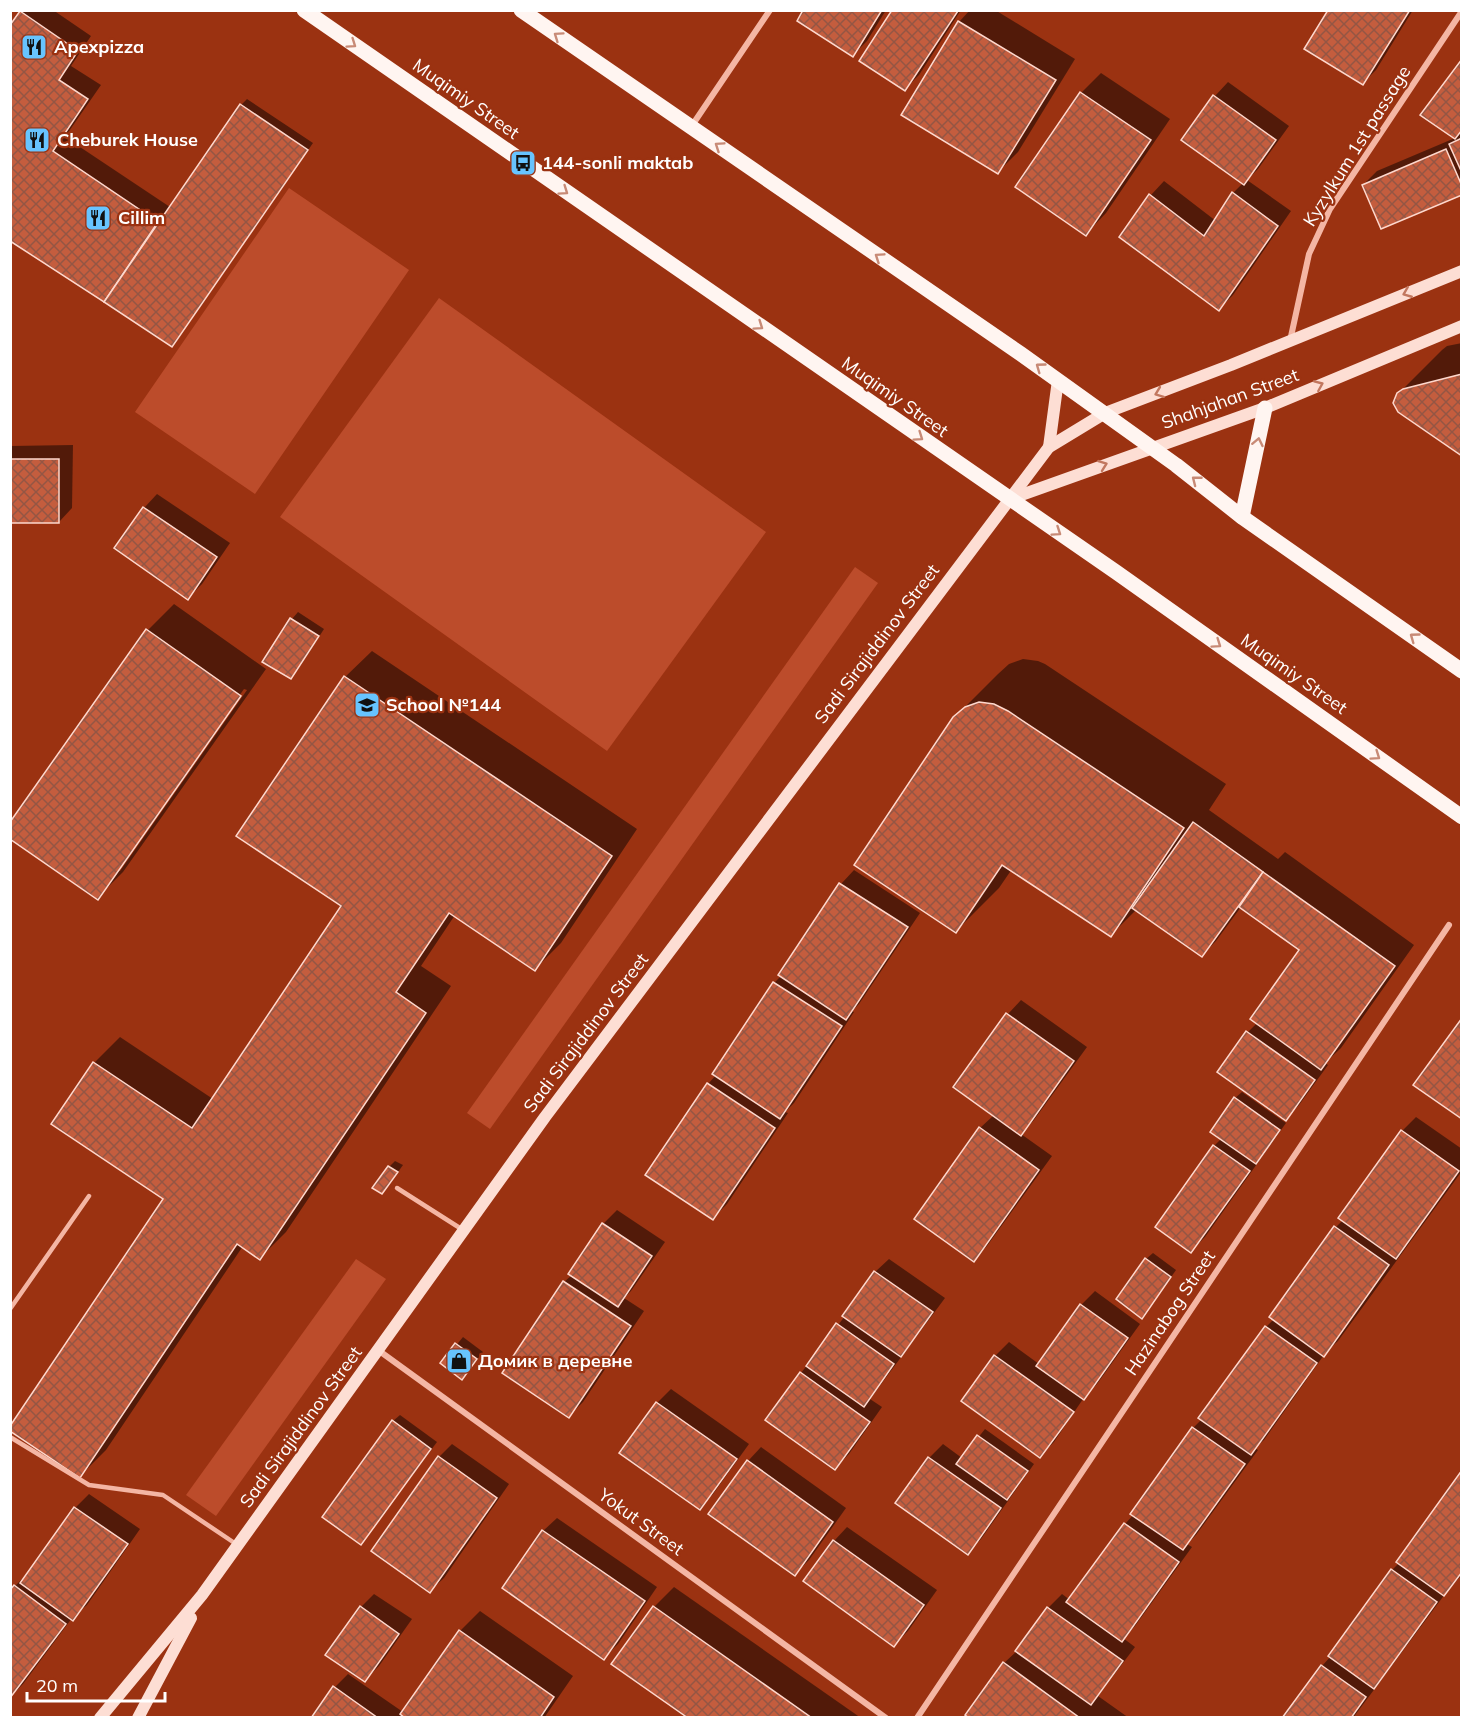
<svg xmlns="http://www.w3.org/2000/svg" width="1472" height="1728" font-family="Mulish,sans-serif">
	<defs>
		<pattern id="building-cross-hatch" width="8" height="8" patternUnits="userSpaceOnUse" patternTransform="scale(1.5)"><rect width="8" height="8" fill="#c45d3e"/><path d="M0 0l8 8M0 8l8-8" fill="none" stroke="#945644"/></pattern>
	</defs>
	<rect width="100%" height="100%" fill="#9b3211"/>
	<g fill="#bc4c2b">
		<polygon points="289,188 409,270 255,494 135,412"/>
		<polygon points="439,298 766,532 607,751 280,517"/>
		<polygon points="855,567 878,583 490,1129 467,1113"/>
		<polygon points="356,1259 386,1279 216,1516 186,1495"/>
	</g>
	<g fill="#0007" fill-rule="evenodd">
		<polygon points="22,10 53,10 91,36 71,66 101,85 65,137 170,207 241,105 247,99 313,143 178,339 171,345 10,239"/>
		<polygon points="805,10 886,10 867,41 853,55"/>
		<polygon points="893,10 961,10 919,75 905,89"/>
		<polygon points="970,10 995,10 1075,59 1018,152 998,172 903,114 959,22"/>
		<polygon points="1330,10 1413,10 1376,70 1363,83"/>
		<polygon points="1101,73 1170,119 1106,213 1086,234 1081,93"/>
		<polygon points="1228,82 1289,126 1258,169 1247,180 1291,211 1233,295 1219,309 1121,237 1151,195 1164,181 1216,221 1233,193 1244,182 1215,96"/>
		<polygon points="1460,132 1462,193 1363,185 1377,171 1455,138"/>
		<polygon points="1462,343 1462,455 1398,394 1442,350 1447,346"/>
		<polygon points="73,445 72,508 59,522 10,522 10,446"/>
		<polygon points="157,494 230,543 202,584 188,598 144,508"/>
		<path d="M 174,604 L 266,669 L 123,872 L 97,898 L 148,630 ZM 244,689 L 247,690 L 120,871 L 116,871 Z"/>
		<polygon points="298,612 324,629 297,671 290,677 264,661 292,619"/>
		<polygon points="372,651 637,829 561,943 535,969 455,915 421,966 451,986 286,1232 260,1258 243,1246 106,1450 80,1476 165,1198 53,1124 94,1063 120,1037 213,1099 343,906 239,836 345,677"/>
		<polygon points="1023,659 1038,661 1045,664 1226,784 1209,810 1278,859 1285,852 1414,945 1341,1048 1325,1063 1328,1065 1299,1105 1286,1119 1219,1072 1248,1032 1257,1023 1301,950 1241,907 1216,941 1202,955 1137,909 1111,935 1012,869 999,888 956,931 954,718 998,674 1009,664"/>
		<polygon points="854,870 920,913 859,1004 852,1011 854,1012 794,1103 785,1112 788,1113 727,1204 713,1218 708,1084 716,1075 714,1073 774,983 781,976 780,975 841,884"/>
		<polygon points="1021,1000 1087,1047 1034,1120 1021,1134 1052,1156 987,1246 973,1260 980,1128 994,1115 955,1087 1008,1014"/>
		<polygon points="1242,1092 1286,1123 1205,1237 1191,1251 1157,1226 1214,1146 1222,1138 1235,1098"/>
		<polygon points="1416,1117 1462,1149 1462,1171 1338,1341 1326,1352 1264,1440 1255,1448 1258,1450 1196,1535 1187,1544 1192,1547 1135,1626 1123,1638 1135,1647 1098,1696 1129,1718 971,1718 1004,1663 1018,1650 1048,1608 1062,1594 1070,1600 1125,1524 1134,1514 1132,1513 1193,1428 1202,1419 1200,1418 1266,1327 1274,1319 1336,1227 1343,1220 1402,1131"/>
		<polygon points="395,1161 403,1165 388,1186 389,1167"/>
		<polygon points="617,1210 665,1242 631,1291 624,1298 644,1311 583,1402 569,1416 504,1373 564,1282 572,1275 603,1224"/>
		<polygon points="1153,1253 1176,1270 1148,1310 1146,1259"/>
		<polygon points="889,1259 945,1298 870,1399 882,1407 849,1454 835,1468 801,1373 845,1316 875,1272"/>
		<polygon points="1095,1291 1140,1324 1097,1384 1085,1396 1054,1442 1040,1456 963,1400 995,1356 1009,1342 1039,1364 1081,1305"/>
		<polygon points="463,1337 483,1352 468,1371 442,1363"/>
		<polygon points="671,1389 749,1444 713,1494 700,1508 622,1452 657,1403"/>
		<polygon points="400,1415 437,1442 367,1536 393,1421"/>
		<polygon points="985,1429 1034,1464 981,1539 968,1553 897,1502 929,1458 943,1444 962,1458"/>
		<polygon points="452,1444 509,1484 444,1578 430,1591 439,1457"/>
		<polygon points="761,1447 846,1508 809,1560 795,1574 748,1461"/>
		<polygon points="1462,1473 1462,1575 1457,1580 1448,1590 1353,1718 1284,1718 1322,1666 1331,1656 1392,1570 1399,1563"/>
		<polygon points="89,1494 140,1529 87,1605 72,1618 23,1684 10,1697 15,1586 30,1571 75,1508"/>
		<polygon points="557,1518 657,1587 618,1644 604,1658 543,1531"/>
		<polygon points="847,1527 937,1590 908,1631 894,1645 834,1541"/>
		<polygon points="674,1587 861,1718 690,1718 654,1607"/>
		<polygon points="374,1594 412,1619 379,1666 365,1680 361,1607"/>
		<polygon points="480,1611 573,1676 544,1718 313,1718 335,1687 348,1674 403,1712 460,1631"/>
	</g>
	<g fill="url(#building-cross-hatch)" stroke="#fed8cd" stroke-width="1.5">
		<polygon points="803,10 882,10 853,57 797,21"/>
		<polygon points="892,10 958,11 905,91 859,61"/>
		<polygon points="1328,10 1410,10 1363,85 1304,49"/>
		<polygon points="20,11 78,51 59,80 88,99 53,151 158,222 104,302 10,241 10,25"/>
		<polygon points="958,21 1056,80 998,174 901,115"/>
		<polygon points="1462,59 1462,130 1455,139 1420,115"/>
		<polygon points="1080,92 1151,140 1086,236 1015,187"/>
		<polygon points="1213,95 1276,140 1244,185 1181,140"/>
		<polygon points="240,104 308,150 172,347 104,302"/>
		<polygon points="1462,138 1462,173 1449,144"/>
		<polygon points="1446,149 1462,186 1462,195 1381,229 1362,185"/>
		<polygon points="1232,192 1278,226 1219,311 1119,237 1149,194 1204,236"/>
		<polygon points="1462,374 1462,456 1398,412 1393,403 1397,393 1403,389"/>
		<rect x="10" y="459" width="49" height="64"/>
		<polygon points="143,507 217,557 188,600 114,548"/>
		<polygon points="290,618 319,636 291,679 262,662"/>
		<polygon points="146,629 241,696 98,900 10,839 10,822"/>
		<polygon points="344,676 612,856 535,971 449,913 396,992 426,1013 260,1260 237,1244 80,1478 10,1431 10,1426 163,1199 51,1124 93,1062 192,1128 341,906 236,836"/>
		<polygon points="979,702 994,704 1008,711 1184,828 1111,937 1002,865 956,933 854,865 953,717 965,707"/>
		<polygon points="1193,822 1263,872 1202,957 1132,908"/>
		<polygon points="1263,872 1395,966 1321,1070 1250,1019 1299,950 1239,907"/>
		<polygon points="839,883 908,927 846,1020 778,975"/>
		<polygon points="773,982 842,1026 780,1119 712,1074"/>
		<polygon points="1006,1013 1074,1061 1021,1136 953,1087"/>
		<polygon points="1462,1018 1462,1119 1413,1085"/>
		<polygon points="1246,1031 1315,1080 1286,1121 1217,1072"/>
		<polygon points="707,1083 775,1128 713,1220 645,1175"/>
		<polygon points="1234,1097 1280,1130 1256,1164 1210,1132"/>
		<polygon points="979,1127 1039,1170 974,1262 914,1219"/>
		<polygon points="1401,1130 1459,1171 1396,1259 1338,1218"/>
		<polygon points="1213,1145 1250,1171 1191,1253 1155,1227"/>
		<polygon points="388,1166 398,1172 382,1194 372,1188"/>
		<polygon points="602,1223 652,1256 618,1307 568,1274"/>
		<polygon points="1334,1226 1389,1265 1324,1357 1269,1317"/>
		<polygon points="1145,1258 1171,1277 1142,1319 1116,1299"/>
		<polygon points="874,1271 933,1312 901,1357 842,1316"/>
		<polygon points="563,1281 631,1326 569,1418 502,1373"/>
		<polygon points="1080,1304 1128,1338 1084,1400 1036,1366"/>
		<polygon points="836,1323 894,1364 864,1407 806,1366"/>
		<polygon points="1265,1326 1317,1363 1251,1455 1198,1418"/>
		<polygon points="455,1343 477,1359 462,1380 440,1363"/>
		<polygon points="994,1355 1074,1412 1040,1458 961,1401"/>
		<polygon points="800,1372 870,1422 835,1470 765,1420"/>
		<polygon points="656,1402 737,1459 700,1510 619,1453"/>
		<polygon points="392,1420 431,1449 361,1545 322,1517"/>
		<polygon points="1192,1427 1245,1464 1183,1550 1130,1514"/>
		<polygon points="977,1435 1028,1471 1007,1500 956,1464"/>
		<polygon points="438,1456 497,1498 430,1593 371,1551"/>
		<polygon points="928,1457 1001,1508 968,1555 895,1503"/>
		<polygon points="747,1460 833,1522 795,1576 708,1514"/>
		<polygon points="1462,1470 1462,1572 1444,1596 1396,1562"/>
		<polygon points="74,1507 128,1544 73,1621 20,1583"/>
		<polygon points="1124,1523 1179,1562 1122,1642 1066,1602"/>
		<polygon points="542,1530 645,1601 604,1660 502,1588"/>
		<polygon points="833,1540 924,1605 894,1647 803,1581"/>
		<polygon points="1391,1569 1437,1602 1374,1689 1328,1656"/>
		<polygon points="14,1585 66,1624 10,1698 10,1590"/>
		<polygon points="360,1606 399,1634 365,1682 325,1655"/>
		<polygon points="653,1606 812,1718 688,1718 611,1664"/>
		<polygon points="1047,1607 1123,1661 1091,1705 1015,1651"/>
		<polygon points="459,1630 554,1697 540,1718 405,1718 400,1714"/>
		<polygon points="1003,1662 1080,1718 969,1718 965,1715"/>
		<polygon points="1321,1665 1366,1697 1351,1718 1282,1718"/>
		<polygon points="333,1686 378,1718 311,1718"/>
	</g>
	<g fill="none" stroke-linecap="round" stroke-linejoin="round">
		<g stroke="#f4b6a4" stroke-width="4.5">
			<polyline points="397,1188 463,1230"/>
			<polyline points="10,1309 89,1196"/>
			<polyline points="10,1437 89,1485 163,1495 236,1544"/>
		</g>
		<g stroke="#f4b6a4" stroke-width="6">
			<polyline points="691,127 770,10"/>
			<polyline points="1290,341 1309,254 1330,209 1462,11"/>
			<polyline points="378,1350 886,1718"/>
			<polyline points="917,1718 1449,925"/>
		</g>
		<g stroke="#fdded4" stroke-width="12">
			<polyline points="1049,447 1058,380"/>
			<polyline points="1010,499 1265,408 1462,326"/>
			<polyline points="100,1718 202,1595 545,1117 1049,447 1105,413 1231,365 1462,271"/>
			<polyline points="138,1718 191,1618"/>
		</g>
		<g stroke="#fff5f1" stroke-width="15">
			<polyline points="304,10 1116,572 1462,817"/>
			<polyline points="521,10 1021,354 1176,465 1242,517 1462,671"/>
			<polyline points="1242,517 1265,408"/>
		</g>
	</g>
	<defs><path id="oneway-chevron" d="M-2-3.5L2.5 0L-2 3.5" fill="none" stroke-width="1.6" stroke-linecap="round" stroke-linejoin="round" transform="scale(1.5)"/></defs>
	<g stroke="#c88a76">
		<use href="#oneway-chevron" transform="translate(558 36) rotate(-145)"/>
		<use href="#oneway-chevron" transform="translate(352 44) rotate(35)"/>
		<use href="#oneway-chevron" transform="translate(719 146) rotate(-146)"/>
		<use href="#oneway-chevron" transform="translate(564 191) rotate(35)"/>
		<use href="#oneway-chevron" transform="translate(879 257) rotate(-146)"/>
		<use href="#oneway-chevron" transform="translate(759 326) rotate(35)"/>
		<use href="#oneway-chevron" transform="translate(1040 367) rotate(-144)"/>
		<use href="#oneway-chevron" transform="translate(919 437) rotate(35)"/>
		<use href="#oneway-chevron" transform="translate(1258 442) rotate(-78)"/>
		<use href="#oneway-chevron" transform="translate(1196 480) rotate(-142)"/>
		<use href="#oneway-chevron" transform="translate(1057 532) rotate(34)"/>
		<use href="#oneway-chevron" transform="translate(1414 637) rotate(-144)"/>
		<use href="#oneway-chevron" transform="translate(1217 644) rotate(35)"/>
		<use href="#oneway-chevron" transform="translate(1376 756) rotate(35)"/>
	</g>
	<g stroke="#c2775f">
		<use href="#oneway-chevron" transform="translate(1407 293) rotate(158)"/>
		<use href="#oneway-chevron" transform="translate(1319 385) rotate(-23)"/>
		<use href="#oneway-chevron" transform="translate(1159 393) rotate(159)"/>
		<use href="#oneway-chevron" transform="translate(1103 465) rotate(-20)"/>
	</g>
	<defs>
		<g id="restaurant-square" transform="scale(1.35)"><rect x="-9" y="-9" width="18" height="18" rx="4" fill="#67c4ff" stroke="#9b3211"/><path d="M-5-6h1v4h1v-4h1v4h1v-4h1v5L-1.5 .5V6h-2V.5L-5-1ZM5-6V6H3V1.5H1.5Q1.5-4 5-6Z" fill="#111"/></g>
		<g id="bus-square" transform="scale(1.35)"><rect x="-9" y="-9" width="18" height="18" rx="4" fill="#67c4ff" stroke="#9b3211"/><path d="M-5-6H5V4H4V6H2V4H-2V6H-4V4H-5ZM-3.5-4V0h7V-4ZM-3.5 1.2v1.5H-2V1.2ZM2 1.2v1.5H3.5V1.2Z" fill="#111"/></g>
		<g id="school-square" transform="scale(1.35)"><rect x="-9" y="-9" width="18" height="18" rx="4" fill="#67c4ff" stroke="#9b3211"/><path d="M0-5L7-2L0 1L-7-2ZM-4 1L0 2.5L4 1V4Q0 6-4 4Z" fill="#111"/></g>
		<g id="shop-square" transform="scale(1.35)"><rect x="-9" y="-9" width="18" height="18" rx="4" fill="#67c4ff" stroke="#9b3211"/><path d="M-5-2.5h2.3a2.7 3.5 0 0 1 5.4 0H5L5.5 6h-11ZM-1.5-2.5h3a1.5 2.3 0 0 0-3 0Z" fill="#111"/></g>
	</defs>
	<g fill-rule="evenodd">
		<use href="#restaurant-square" x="34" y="47"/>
		<use href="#restaurant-square" x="37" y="140"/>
		<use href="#bus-square" x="523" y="163"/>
		<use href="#restaurant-square" x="98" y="218"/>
		<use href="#school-square" x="367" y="705"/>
		<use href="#shop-square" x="459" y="1361"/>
	</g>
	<g text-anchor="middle" stroke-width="4.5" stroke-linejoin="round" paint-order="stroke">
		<g font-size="18" font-weight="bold" fill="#fff" stroke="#9b3211" text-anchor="start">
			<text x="54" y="53">Apexpizza</text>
			<text x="57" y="146">Cheburek House</text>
			<text x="542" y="169">144-sonli maktab</text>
			<text x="118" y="224">Cillim</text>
			<text x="386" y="711">School №144</text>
			<text x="478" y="1367">Домик в деревне</text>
		</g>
		<g font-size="18" fill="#fff" stroke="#9b3211">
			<text transform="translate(466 99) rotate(35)" y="6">Muqimiy Street</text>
			<text transform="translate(1357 146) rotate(-58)" y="6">Kyzylkum 1st passage</text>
			<text transform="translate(895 397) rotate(35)" y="6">Muqimiy Street</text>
			<text transform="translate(1230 399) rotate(-20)" y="6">Shahjahan Street</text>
			<text transform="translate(877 644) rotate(-53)" y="6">Sadi Sirajiddinov Street</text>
			<text transform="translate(1294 674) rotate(35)" y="6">Muqimiy Street</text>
			<text transform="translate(586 1033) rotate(-53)" y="6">Sadi Sirajiddinov Street</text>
			<text transform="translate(1170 1313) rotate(-56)" y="6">Hazinabog Street</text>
			<text transform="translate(301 1427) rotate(-54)" y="6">Sadi Sirajiddinov Street</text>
			<text transform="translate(641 1522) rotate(36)" y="6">Yokut Street</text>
		</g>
	</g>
	<rect width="1472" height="1728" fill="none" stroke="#ffffff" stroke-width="24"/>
	<path d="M27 1692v9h138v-9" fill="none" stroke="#ffffff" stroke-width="3"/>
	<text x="36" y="1692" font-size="18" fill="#ffffff" stroke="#9b3211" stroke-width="4.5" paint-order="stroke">20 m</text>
</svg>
